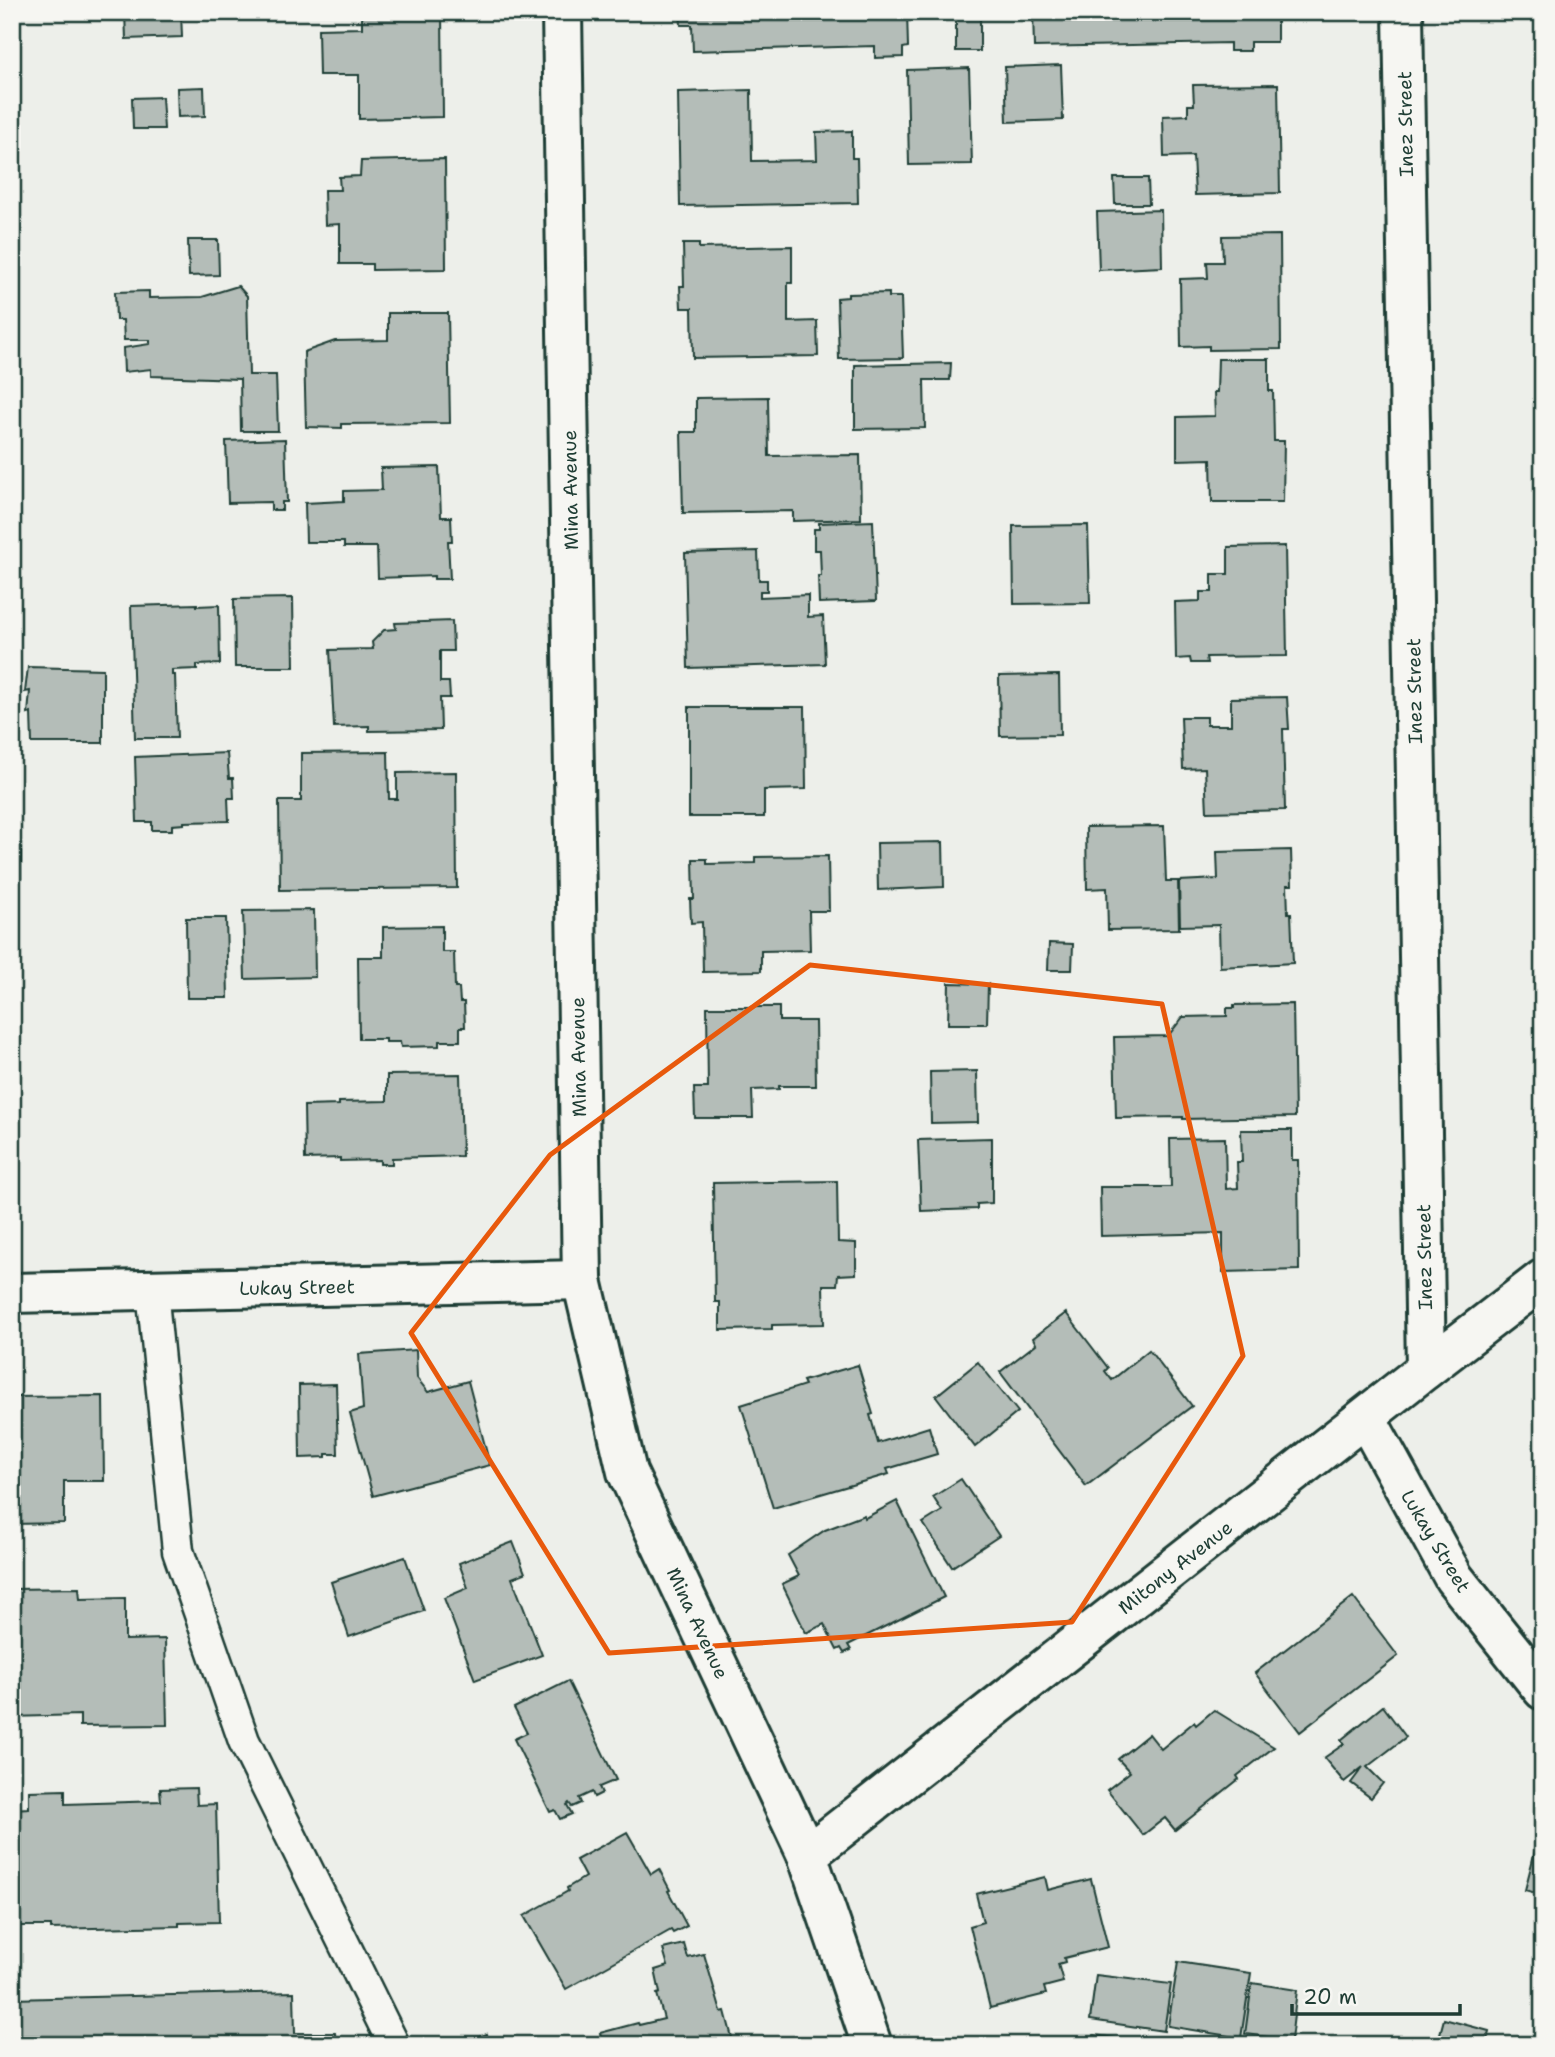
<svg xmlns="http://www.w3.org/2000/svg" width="1555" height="2057" font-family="'Shantell Sans',sans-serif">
	<rect width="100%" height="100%" fill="#edefea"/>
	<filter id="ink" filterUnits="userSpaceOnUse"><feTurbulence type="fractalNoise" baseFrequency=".0143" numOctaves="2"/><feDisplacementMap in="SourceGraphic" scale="14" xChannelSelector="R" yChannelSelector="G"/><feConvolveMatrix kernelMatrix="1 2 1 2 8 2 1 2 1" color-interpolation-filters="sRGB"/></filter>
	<g filter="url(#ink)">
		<g fill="#b4bdb8" stroke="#1f3d34" stroke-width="2">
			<polygon points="125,12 181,12 182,37 126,39"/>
			<polygon points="384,12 442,12 443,117 359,119 359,75 319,75 318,29 362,28 362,16 384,16"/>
			<polygon points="680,12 907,12 908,47 903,48 903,57 875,58 875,46 693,51 692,25 681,25"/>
			<rect x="956" y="12" width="24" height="39"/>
			<polygon points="1033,12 1277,12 1277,42 1250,42 1250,51 1230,51 1230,43 1034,47"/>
			<rect x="1540" y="12" width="3" height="23"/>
			<polygon points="1061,65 1063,120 1007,122 1005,67"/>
			<polygon points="969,68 972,164 909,165 907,70"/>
			<polygon points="1539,78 1543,78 1543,187 1542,187"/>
			<polygon points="1278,84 1280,193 1195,195 1193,156 1164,157 1163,116 1188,115 1188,105 1194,105 1193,85"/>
			<polygon points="204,87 205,116 178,117 177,88"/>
			<polygon points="751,90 752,161 817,160 816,132 852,131 852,158 857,158 858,203 680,206 678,92"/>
			<polygon points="162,97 164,129 133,129 132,98"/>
			<polygon points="445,159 446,269 372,270 372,264 340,264 340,224 325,225 324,190 340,190 339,177 360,176 361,161"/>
			<polygon points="1114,178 1148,178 1149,204 1115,204"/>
			<polygon points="1161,210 1162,267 1099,270 1097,212"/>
			<polygon points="1280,235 1281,349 1209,350 1209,346 1181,347 1180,279 1208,278 1207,262 1223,262 1222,236"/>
			<polygon points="188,240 218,240 219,275 189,276"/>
			<polygon points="683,244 699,244 699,248 792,246 792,283 788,283 788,322 817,321 818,356 693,358 692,308 681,308 680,286 684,286"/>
			<polygon points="238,286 247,296 249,375 276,375 278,431 241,431 240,379 151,376 151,369 124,372 123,348 150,344 150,340 124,340 123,320 116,320 115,292 149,291 149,298 202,297"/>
			<polygon points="889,293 889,297 901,297 903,358 839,359 837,298 848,297 848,294"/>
			<polygon points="388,313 448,313 450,423 342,424 342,428 306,427 304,352 335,341 388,340"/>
			<polygon points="1218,359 1269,359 1269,391 1273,391 1274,441 1284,441 1283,502 1212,502 1211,459 1177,460 1177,417 1215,416 1214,392 1217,392"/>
			<polygon points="951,363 950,380 924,380 925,428 855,429 855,365"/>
			<polygon points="768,397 769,456 860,455 861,519 793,521 793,511 683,513 681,432 696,432 696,398"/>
			<polygon points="285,439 287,502 282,502 282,510 271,510 271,502 228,503 226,441"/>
			<polygon points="439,467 441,517 451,517 452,541 448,541 450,579 434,579 434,576 378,578 377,547 344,547 344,542 306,542 305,503 344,501 344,491 382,490 381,468"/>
			<polygon points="873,521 876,601 819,603 818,576 821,576 820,550 814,550 814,529 819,529 819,523"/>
			<polygon points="1088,525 1090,603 1014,604 1013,526"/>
			<polygon points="1285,546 1287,656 1206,657 1207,663 1191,663 1190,658 1176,659 1175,602 1200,601 1200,592 1212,592 1212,574 1228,574 1228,547"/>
			<polygon points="758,551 759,580 767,580 767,591 760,591 760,597 808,595 808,617 823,616 825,664 688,668 685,553"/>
			<polygon points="293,598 294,667 235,667 234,599"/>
			<polygon points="197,604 197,606 219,605 220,664 197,665 197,669 172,670 172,675 175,675 177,738 135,738 131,606"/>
			<polygon points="452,621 453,651 440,651 440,682 449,682 450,698 440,698 441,730 369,731 369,726 334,727 330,650 373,649 372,642 384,630 396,629 395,623"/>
			<polygon points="28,667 103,669 103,743 32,743 31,713 28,714 30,691 25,692"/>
			<polygon points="1059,675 1060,735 1000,736 999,676"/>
			<polygon points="1287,697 1289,729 1283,729 1285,810 1207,812 1205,768 1183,769 1181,717 1207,717 1207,725 1231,725 1231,698"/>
			<polygon points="689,707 805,707 806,789 764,790 764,817 689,817"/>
			<polygon points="388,752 389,799 397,799 397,773 456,772 457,888 280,890 279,801 301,801 301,753"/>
			<polygon points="227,753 229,778 233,778 234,798 228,798 229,821 184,822 184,824 172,825 172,830 152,830 152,822 137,822 135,757"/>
			<polygon points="1164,826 1166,881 1178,881 1179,929 1108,930 1107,888 1087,889 1086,827"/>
			<polygon points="943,842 944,887 878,890 877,843"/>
			<polygon points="21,849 21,898 12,898 12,850"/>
			<polygon points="1291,850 1292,885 1287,885 1288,913 1291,913 1293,963 1220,967 1219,925 1180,926 1179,881 1218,879 1217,852"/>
			<polygon points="828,856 829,911 809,911 810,950 761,951 761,971 703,972 702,922 691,923 690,899 694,899 693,859 707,859 707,864 755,863 755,857"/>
			<polygon points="314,910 315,977 245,979 243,911"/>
			<polygon points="186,918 226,918 228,998 187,998"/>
			<polygon points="442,926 442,952 454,952 455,988 459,988 460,1002 464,1002 465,1027 460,1027 460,1041 439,1041 439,1046 401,1047 400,1042 386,1042 386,1039 359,1039 358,957 383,957 383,927"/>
			<polygon points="1049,943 1073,944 1072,970 1048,970"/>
			<polygon points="949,983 988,984 987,1024 948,1024"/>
			<polygon points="1293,1004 1295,1117 1183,1119 1183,1117 1116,1118 1114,1037 1168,1036 1183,1017 1227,1016 1227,1008 1234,1008 1234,1005"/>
			<polygon points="707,1007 779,1007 779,1021 815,1021 816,1086 779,1086 779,1089 752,1090 753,1118 695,1118 694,1088 708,1088"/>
			<polygon points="977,1071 978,1122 931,1123 930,1072"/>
			<polygon points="460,1074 462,1156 392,1158 392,1164 380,1164 380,1160 340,1161 340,1158 305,1159 304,1106 339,1105 339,1102 387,1101 387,1075"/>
			<polygon points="1241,1130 1292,1130 1292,1160 1298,1160 1299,1270 1223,1272 1223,1233 1101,1236 1100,1187 1171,1187 1170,1139 1225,1138 1226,1189 1238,1188 1237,1162 1242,1162"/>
			<polygon points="992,1138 992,1203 977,1204 977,1209 921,1211 918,1140"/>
			<polygon points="837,1181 838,1242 856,1243 856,1274 838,1275 837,1285 823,1285 824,1324 772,1325 772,1329 720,1330 720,1302 715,1302 713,1183"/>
			<polygon points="1066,1313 1108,1368 1105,1371 1112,1380 1149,1350 1192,1406 1086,1486 1000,1372 1036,1344 1033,1338"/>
			<polygon points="416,1350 417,1378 428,1392 468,1381 490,1465 373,1496 350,1413 363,1409 359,1354"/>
			<polygon points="978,1362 1018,1412 975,1447 936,1396"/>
			<polygon points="858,1365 873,1414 870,1415 878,1443 929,1427 937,1454 887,1469 889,1474 773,1508 741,1405 805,1385 803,1381"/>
			<polygon points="336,1384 338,1454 326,1454 326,1457 300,1458 299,1385"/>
			<polygon points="103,1396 104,1481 64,1481 64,1523 12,1524 12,1397"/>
			<polygon points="961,1479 999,1536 952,1567 923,1523 942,1511 933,1497"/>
			<polygon points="897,1501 944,1597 848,1645 851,1650 844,1653 841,1648 837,1650 824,1624 806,1633 782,1584 799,1576 788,1555 825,1530 864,1515 865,1518"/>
			<polygon points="513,1542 525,1573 512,1578 542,1655 475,1680 444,1598 468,1588 459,1563"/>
			<polygon points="405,1557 424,1611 349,1637 331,1582"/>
			<polygon points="79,1588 80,1599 125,1598 125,1640 165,1639 167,1725 80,1726 80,1715 12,1717 12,1589"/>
			<polygon points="1353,1597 1398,1656 1300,1732 1255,1673"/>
			<polygon points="568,1681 616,1780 599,1787 602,1793 594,1797 592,1792 579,1798 581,1803 572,1807 569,1803 567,1805 572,1814 560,1819 555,1810 550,1812 514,1739 527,1733 514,1708"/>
			<polygon points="1383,1706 1406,1737 1367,1767 1383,1783 1371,1798 1351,1783 1363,1767 1344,1782 1324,1758 1344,1744 1341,1740"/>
			<polygon points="1214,1710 1274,1747 1237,1776 1239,1779 1175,1830 1165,1818 1143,1835 1107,1790 1130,1772 1118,1759 1149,1734 1161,1749 1194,1722 1196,1725"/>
			<polygon points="196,1788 197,1805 216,1804 219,1922 179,1923 179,1926 51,1929 51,1926 12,1926 12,1809 29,1808 29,1791 65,1790 65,1804 161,1801 160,1789"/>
			<polygon points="1541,1827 1543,1827 1543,1895 1525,1890"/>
			<polygon points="627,1832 651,1874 659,1869 670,1890 668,1891 687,1926 673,1933 671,1930 566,1989 524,1916 568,1891 567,1888 585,1877 576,1860"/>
			<polygon points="1045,1877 1048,1890 1091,1879 1108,1947 1064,1958 1065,1962 1058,1964 1063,1982 1044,1987 1046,1994 990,2008 970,1926 983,1922 976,1894"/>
			<polygon points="684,1944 688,1958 704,1954 721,2012 725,2011 734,2045 603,2045 600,2033 638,2023 639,2025 664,2019 657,1994 660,1993 655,1970 668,1966 663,1949"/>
			<polygon points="1543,1946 1543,1967 1537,1966"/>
			<polygon points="1178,1962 1251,1973 1241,2038 1168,2026"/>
			<polygon points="1096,1975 1171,1984 1164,2031 1090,2020"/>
			<polygon points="1252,1983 1297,1990 1291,2040 1245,2034"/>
			<polygon points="294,1992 295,2033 335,2033 336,2045 12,2045 12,1999"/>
			<polygon points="1444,2019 1489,2031 1486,2045 1437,2045"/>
			<polygon points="487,2034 489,2045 459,2045"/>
			<polygon points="1094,2035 1144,2042 1143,2045 1092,2045"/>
			<polygon points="1148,2037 1203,2045 1147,2045"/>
		</g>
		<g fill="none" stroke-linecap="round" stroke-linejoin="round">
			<g stroke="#1f3d34" stroke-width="35">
				<polyline id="service" points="152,1290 178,1551 244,1741 394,2045"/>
			</g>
			<g stroke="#1f3d34" stroke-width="44">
				<g id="minor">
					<polyline points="562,12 582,1280 627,1472 807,1855 872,2045"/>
					<polyline points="1403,12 1426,1369"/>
					<polyline points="12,1293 582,1280"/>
					<polyline points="1366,1418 1454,1578 1543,1690"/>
					<polyline points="807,1855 1426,1369 1543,1279"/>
				</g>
			</g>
			<use href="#service" stroke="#f6f6f2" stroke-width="30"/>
			<use href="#minor" stroke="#f6f6f2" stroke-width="38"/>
		</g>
	</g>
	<path fill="none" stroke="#e8590c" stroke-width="5" stroke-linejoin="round" d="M 810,965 L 1162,1004 L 1243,1356 L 1072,1622 L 609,1653 L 411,1333 L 550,1155 Z"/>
	<g text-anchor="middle" stroke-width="5" stroke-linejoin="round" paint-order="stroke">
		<g font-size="19" fill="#1f3d34" stroke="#f6f6f2">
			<text transform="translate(1405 124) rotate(-91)" y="7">Inez Street</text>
			<text transform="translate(570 490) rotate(-91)" y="7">Mina Avenue</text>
			<text transform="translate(1414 691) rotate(-91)" y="7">Inez Street</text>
			<text transform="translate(578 1057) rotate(-91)" y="7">Mina Avenue</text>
			<text transform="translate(1424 1257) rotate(-91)" y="7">Inez Street</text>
			<text transform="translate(297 1287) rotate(-1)" y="7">Lukay Street</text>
			<text transform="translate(1436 1541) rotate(59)" y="7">Lukay Street</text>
			<text transform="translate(1175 1567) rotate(-38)" y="7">Mitony Avenue</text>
			<text transform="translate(698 1623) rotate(65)" y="7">Mina Avenue</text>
		</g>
	</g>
	<rect width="1555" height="2057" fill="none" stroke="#f6f6f2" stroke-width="42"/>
	<rect x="21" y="21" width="1513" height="2015" fill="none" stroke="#1f3d34" stroke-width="2.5" filter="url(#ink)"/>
	<path d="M1292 2004v10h168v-10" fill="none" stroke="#1f3d34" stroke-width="3.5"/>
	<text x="1303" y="2004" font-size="21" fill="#1f3d34" stroke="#f6f6f2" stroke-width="5" paint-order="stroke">20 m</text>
</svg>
